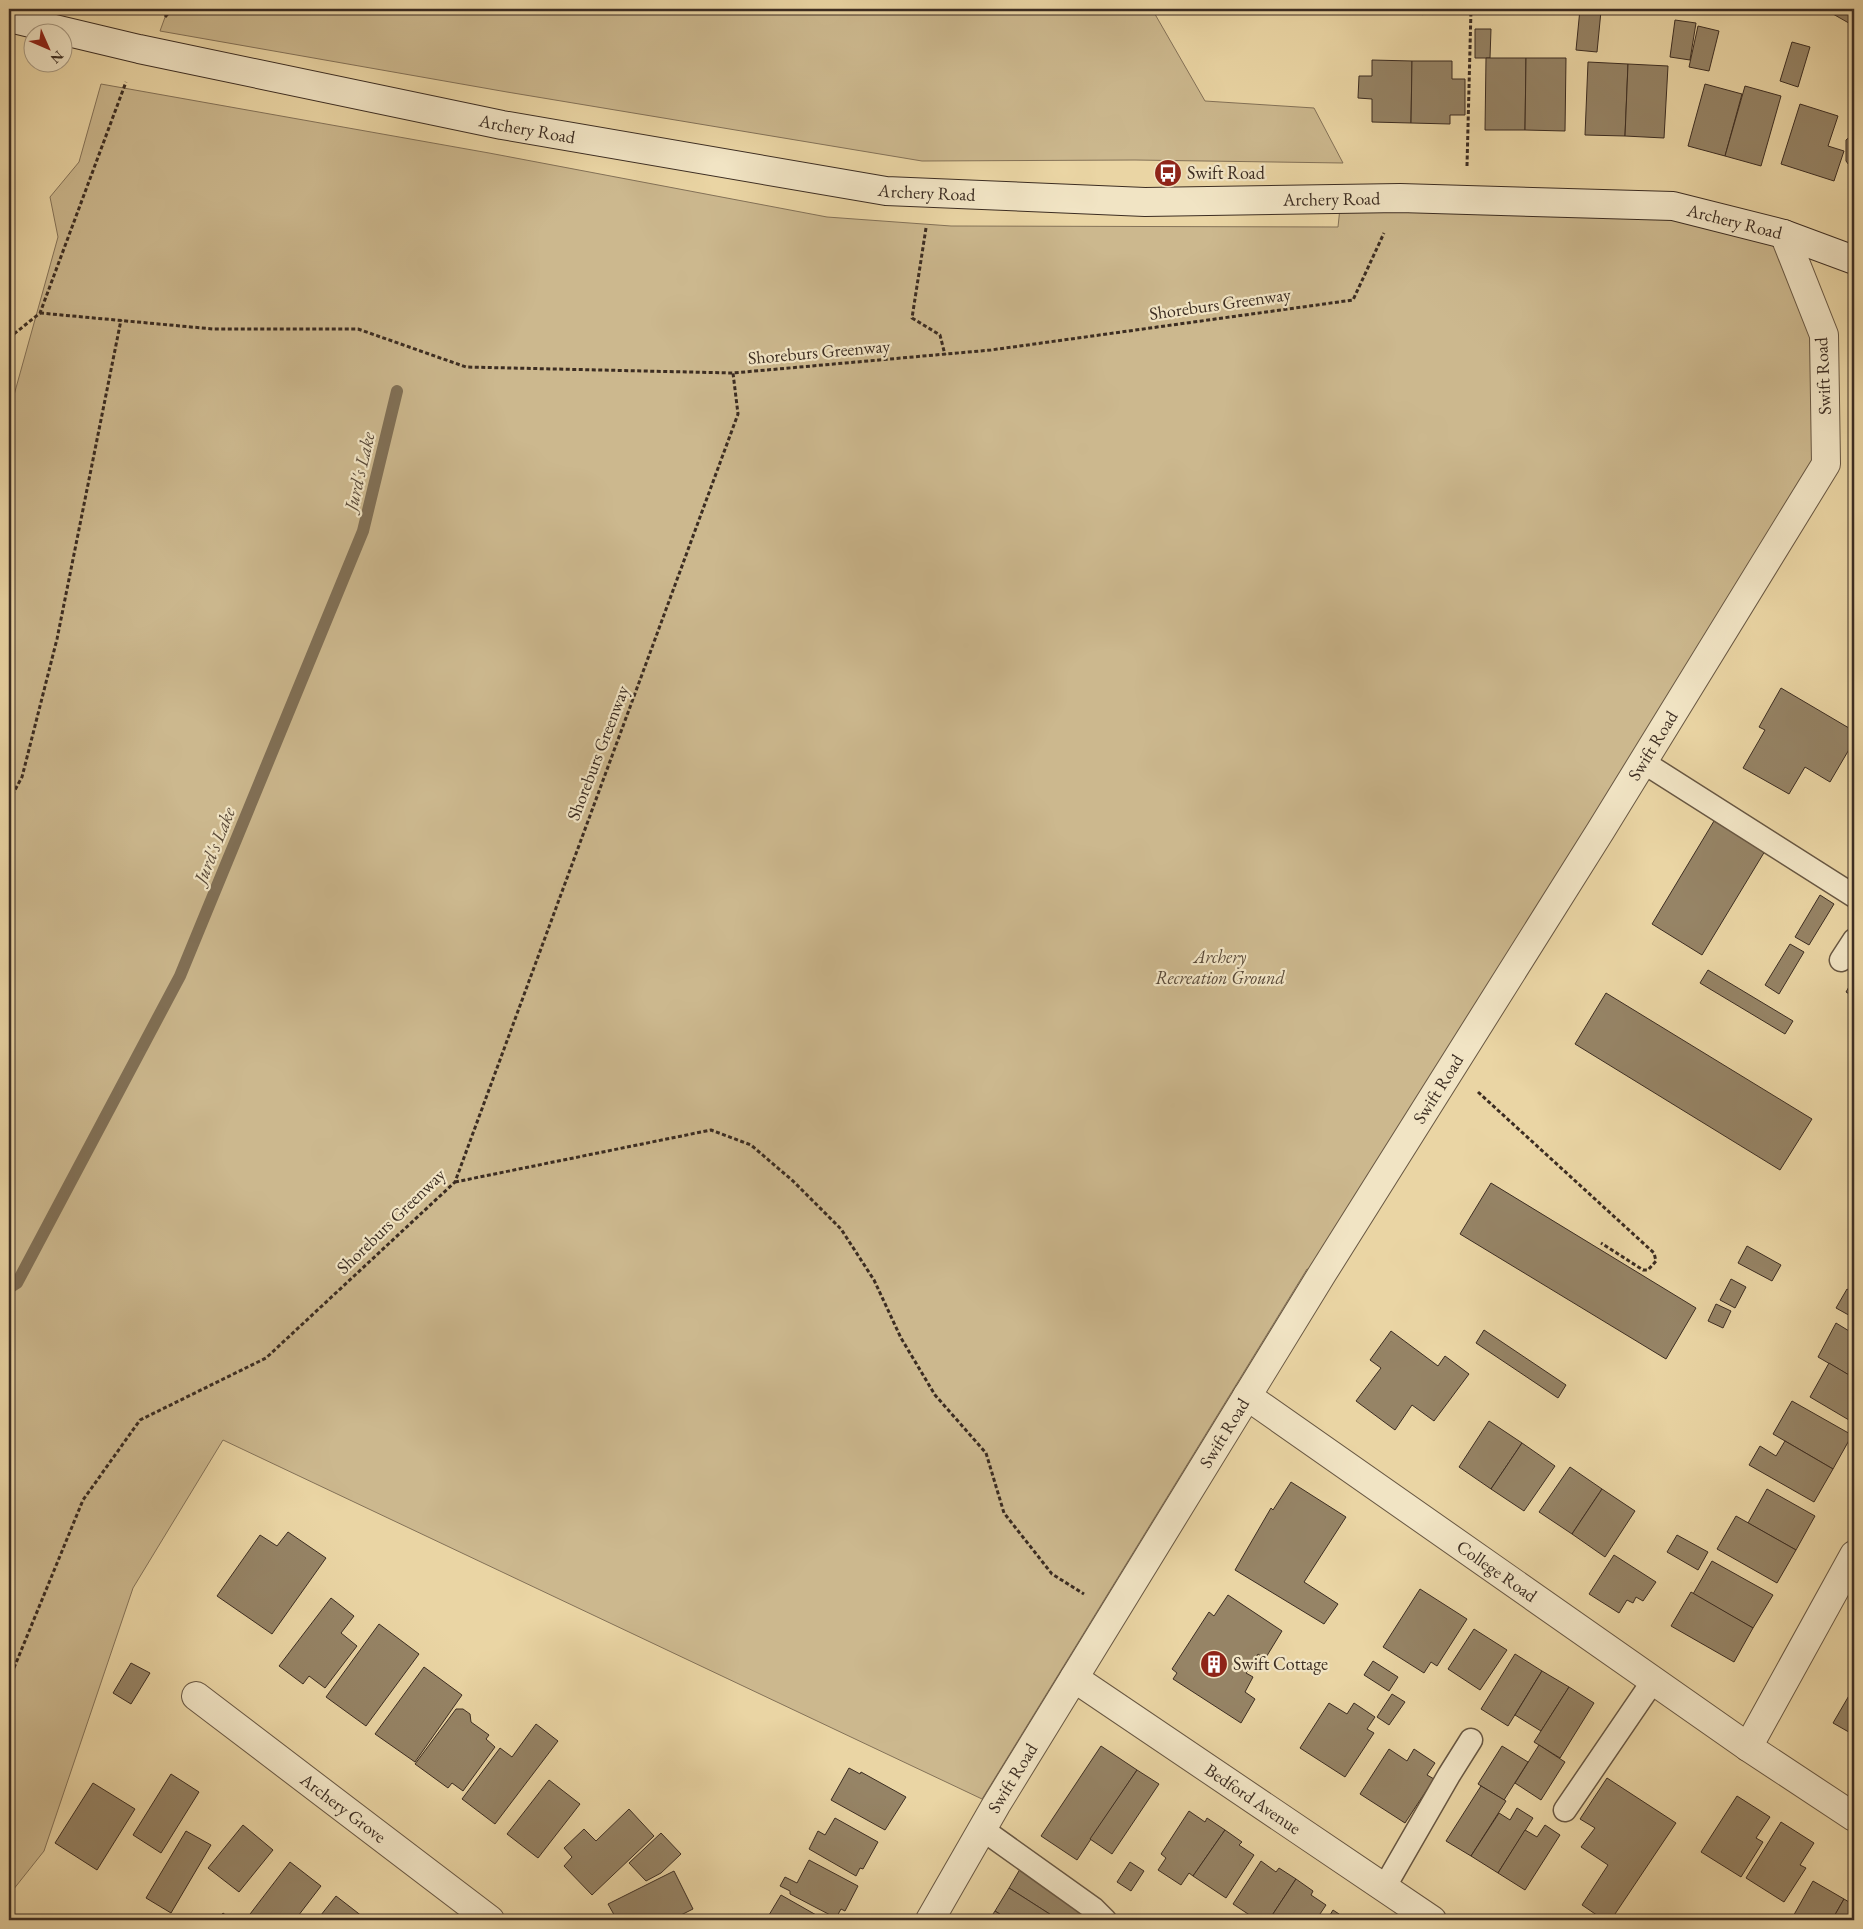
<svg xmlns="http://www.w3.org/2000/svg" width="1863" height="1929" font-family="'EB Garamond',serif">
	<rect width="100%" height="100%" fill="#ead5a4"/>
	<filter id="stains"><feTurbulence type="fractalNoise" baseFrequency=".004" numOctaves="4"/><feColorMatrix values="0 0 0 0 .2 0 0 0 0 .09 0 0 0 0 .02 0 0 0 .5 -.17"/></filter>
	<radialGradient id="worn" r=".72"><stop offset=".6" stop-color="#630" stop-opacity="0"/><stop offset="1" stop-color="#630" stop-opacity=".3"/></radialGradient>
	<g fill="#ccb88e" stroke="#847258">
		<polygon points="168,9 1152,9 1205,101 1314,108 1343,163 1135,160 922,161 507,92 160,31"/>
		<polygon points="101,84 489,153 827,217 951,226 1338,227 1341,198 1578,203 1784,234 1824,335 1826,464 1322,1274 1307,1269 982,1799 223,1440 133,1588 44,1851 9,1895 9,413 58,237 50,197 79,162"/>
	</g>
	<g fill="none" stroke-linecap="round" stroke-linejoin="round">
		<polyline stroke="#817056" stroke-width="12" points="9,1288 17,1283 180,976 363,531 397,391"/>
	</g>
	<g fill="#968466" stroke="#3c2d22">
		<polygon points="1396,9 1407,9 1402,14"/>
		<polygon points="1416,9 1429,9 1423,15"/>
		<polygon points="1580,9 1601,11 1597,52 1576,50"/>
		<polygon points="1837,9 1854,9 1854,26 1833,14"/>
		<polygon points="1675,20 1696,23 1690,60 1670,57"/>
		<polygon points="1698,26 1719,31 1709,71 1689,67"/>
		<polygon points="1475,29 1491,29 1490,58 1475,58"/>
		<polygon points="1792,42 1810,47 1798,87 1780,81"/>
		<polygon points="1486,58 1526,58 1525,130 1485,130"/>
		<polygon points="1526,58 1566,58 1565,131 1525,130"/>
		<polygon points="1372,60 1412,61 1411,123 1372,122 1372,99 1358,98 1359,76 1372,76"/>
		<polygon points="1412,61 1452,61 1452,79 1465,79 1465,115 1450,115 1450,124 1411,123"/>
		<polygon points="1588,62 1628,64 1625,136 1585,135"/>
		<polygon points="1628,64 1668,66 1664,138 1625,136"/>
		<polygon points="1705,84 1742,94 1725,156 1688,146"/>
		<polygon points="1745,86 1781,96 1761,166 1725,156"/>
		<polygon points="1800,104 1838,116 1828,146 1844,151 1834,181 1781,164"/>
		<polygon points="1854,133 1854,172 1846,161 1846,140"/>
		<polygon points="1781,688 1854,731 1854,741 1830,782 1805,767 1789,794 1743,768 1765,730 1759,727"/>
		<polygon points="1714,821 1765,851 1702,955 1652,924"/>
		<polygon points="1820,895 1834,904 1809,945 1795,937"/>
		<polygon points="1790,944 1804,952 1779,994 1765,985"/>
		<polygon points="1708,970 1793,1021 1785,1034 1700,983"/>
		<polygon points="1854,978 1854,997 1846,992"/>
		<polygon points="1606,993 1812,1119 1780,1170 1575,1044"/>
		<polygon points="1491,1183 1696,1308 1666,1359 1460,1234"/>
		<polygon points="1747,1246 1781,1265 1772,1281 1738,1263"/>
		<polygon points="1731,1279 1746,1287 1735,1308 1720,1300"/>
		<polygon points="1847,1289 1854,1293 1854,1318 1836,1308"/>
		<polygon points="1716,1304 1731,1311 1723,1328 1708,1321"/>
		<polygon points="1836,1323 1854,1334 1854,1378 1818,1357"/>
		<polygon points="1484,1330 1566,1385 1558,1398 1476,1343"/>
		<polygon points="1391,1331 1438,1366 1445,1356 1469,1374 1434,1421 1412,1405 1395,1430 1356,1401 1381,1368 1370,1360"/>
		<polygon points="1829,1363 1854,1378 1854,1423 1810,1397"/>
		<polygon points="1792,1401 1852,1435 1833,1469 1773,1434"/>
		<polygon points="1489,1421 1522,1443 1491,1489 1459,1467"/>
		<polygon points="1785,1441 1833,1469 1814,1502 1749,1465 1760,1446 1776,1456"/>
		<polygon points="1522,1443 1555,1466 1524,1511 1491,1489"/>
		<polygon points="1570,1467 1602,1489 1572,1534 1539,1512"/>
		<polygon points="1291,1482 1346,1517 1304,1582 1338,1604 1324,1624 1235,1570 1271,1508 1273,1510"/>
		<polygon points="1602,1489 1635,1511 1605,1557 1572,1534"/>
		<polygon points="1767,1489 1815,1516 1796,1550 1748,1523"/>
		<polygon points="1736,1516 1796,1550 1777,1583 1717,1549"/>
		<polygon points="288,1532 326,1558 272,1634 217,1596 260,1535 277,1546"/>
		<polygon points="1677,1535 1708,1552 1698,1570 1667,1552"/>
		<polygon points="1614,1555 1656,1582 1643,1601 1636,1597 1633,1603 1627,1600 1619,1613 1589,1594"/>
		<polygon points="1712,1561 1773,1595 1753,1628 1693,1594"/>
		<polygon points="1420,1589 1467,1619 1437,1666 1431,1662 1424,1673 1383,1647"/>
		<polygon points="1691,1592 1753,1628 1734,1662 1671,1626"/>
		<polygon points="1228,1595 1282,1631 1265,1659 1258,1654 1246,1673 1253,1677 1245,1692 1255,1699 1241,1723 1173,1679 1177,1673 1172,1669 1209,1612 1214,1616"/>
		<polygon points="331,1598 354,1616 341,1633 357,1646 325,1688 309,1676 303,1684 279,1666"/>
		<polygon points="379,1624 419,1654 366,1726 326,1697"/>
		<polygon points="1474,1629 1507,1650 1480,1690 1448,1669"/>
		<polygon points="1515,1654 1542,1671 1508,1726 1481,1709"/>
		<polygon points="1373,1661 1398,1677 1389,1691 1364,1675"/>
		<polygon points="131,1663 150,1673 131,1704 113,1693"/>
		<polygon points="424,1667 462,1695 415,1762 375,1734"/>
		<polygon points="1542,1671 1569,1687 1541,1731 1515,1715"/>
		<polygon points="1569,1687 1594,1703 1560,1758 1534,1742"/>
		<polygon points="1854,1687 1854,1735 1833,1723"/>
		<polygon points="1392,1694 1405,1702 1389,1725 1377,1717"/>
		<polygon points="1329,1703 1347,1714 1354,1703 1375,1717 1367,1729 1374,1733 1345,1777 1300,1748"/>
		<polygon points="456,1709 463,1709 470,1714 471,1722 489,1735 486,1739 495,1747 463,1791 452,1783 448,1788 415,1764"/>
		<polygon points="536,1724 558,1741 495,1824 462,1799 500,1748 512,1757"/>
		<polygon points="1539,1745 1565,1762 1541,1800 1515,1783"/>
		<polygon points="1101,1746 1137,1770 1077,1860 1041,1836"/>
		<polygon points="1502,1746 1528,1762 1504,1800 1478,1784"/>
		<polygon points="1389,1749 1407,1761 1414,1749 1435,1763 1427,1775 1434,1779 1405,1823 1360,1794"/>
		<polygon points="849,1768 860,1774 861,1772 906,1797 885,1830 831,1800"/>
		<polygon points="1137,1770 1159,1784 1112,1854 1090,1839"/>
		<polygon points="171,1774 199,1792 161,1853 133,1835"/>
		<polygon points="1607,1778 1676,1823 1611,1920 1604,1920 1582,1905 1608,1865 1581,1847 1595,1828 1580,1819"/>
		<polygon points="549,1780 580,1804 538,1858 507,1834"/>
		<polygon points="93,1783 135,1809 97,1870 55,1843"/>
		<polygon points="1481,1786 1506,1801 1471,1856 1446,1841"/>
		<polygon points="1737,1796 1770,1817 1756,1838 1763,1842 1741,1877 1701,1852"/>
		<polygon points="1517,1808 1533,1818 1498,1873 1471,1856 1499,1813 1510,1820"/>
		<polygon points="629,1809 654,1836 592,1895 564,1866 572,1857 564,1848 584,1829 596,1841"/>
		<polygon points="1189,1811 1205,1822 1207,1818 1225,1830 1193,1876 1189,1873 1181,1885 1158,1870 1166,1858 1161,1854"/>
		<polygon points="835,1818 878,1842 863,1869 860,1868 856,1876 809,1849 818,1831 825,1835"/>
		<polygon points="1781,1822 1814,1843 1800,1865 1806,1868 1784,1902 1746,1878"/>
		<polygon points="243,1825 273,1850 239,1892 208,1868"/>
		<polygon points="1545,1825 1560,1835 1525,1890 1498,1873 1525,1830 1537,1837"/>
		<polygon points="1225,1830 1242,1842 1239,1845 1254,1855 1226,1898 1193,1876"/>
		<polygon points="186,1831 211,1845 171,1913 146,1898"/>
		<polygon points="661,1833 681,1854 661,1873 646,1881 629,1863"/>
		<polygon points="809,1860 858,1886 845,1911 841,1909 836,1918 790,1894 790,1891 780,1886 785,1877 797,1883"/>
		<polygon points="1261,1861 1276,1872 1279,1868 1296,1879 1269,1920 1257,1920 1233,1904"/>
		<polygon points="290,1862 321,1886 295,1920 251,1920 247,1918"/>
		<polygon points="1130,1862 1144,1871 1131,1891 1117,1882"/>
		<polygon points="1023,1864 1095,1920 1059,1920 1009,1888"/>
		<polygon points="674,1871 693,1909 671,1920 617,1920 608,1904"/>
		<polygon points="1296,1879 1313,1891 1311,1895 1326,1905 1316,1920 1269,1920"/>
		<polygon points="1813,1881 1844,1899 1832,1920 1791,1920"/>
		<polygon points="1009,1888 1059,1920 1009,1920 995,1911"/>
		<polygon points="781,1895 825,1920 766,1920"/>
		<polygon points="336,1896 367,1920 317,1920"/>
		<polygon points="1844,1899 1854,1905 1854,1920 1832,1920"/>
		<polygon points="1333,1910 1348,1920 1327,1920"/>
		<polygon points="995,1911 1009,1920 989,1920"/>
		<polygon points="223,1913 232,1920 218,1920"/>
	</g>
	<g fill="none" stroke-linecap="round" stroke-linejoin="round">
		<g stroke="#685742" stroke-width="25">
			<g id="lane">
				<polyline points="1643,762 1854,896"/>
				<polyline points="1841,960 1854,940"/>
				<polyline points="1565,1810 1653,1681"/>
				<polyline points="982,1829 1094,1909 1105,1920"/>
				<polyline points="1384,1888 1449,1775 1471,1740"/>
			</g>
		</g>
		<g stroke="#685742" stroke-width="30">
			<g id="street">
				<path id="s1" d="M 1247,1396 L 1748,1747 L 1854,1817"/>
				<path id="s2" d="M 1074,1678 L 1432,1920"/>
				<path id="s3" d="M 196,1696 L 490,1920"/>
				<polyline points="1748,1747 1854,1555"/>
				<path id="s4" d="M 930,1920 L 996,1805 L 1322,1274 L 1601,830 L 1826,464 L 1824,335 L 1784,234"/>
			</g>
		</g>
		<g stroke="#3c2d22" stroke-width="30">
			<g id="secondary">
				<path id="s5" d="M 9,18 L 139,49 L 502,125 L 886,191 L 1145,202 L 1400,198 L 1673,206 L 1784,234 L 1854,260"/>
			</g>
		</g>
		<g stroke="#3c2d22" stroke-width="3" stroke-dasharray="4 2.5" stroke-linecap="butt">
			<polyline points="165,17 172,9"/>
			<polyline points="1467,166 1471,9"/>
			<polyline points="926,228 912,318 940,335 945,355"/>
			<polyline points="40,313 213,329 358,329 466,367 733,373 991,350 1353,300 1384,233"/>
			<polyline points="9,338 40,313 126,82"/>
			<polyline points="9,801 22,777 57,639 121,320"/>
			<polyline points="1478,1092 1654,1253 1656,1261 1648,1270 1643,1270 1601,1243"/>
			<polyline points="455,1182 711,1130 751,1145 793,1181 841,1229 874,1280 901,1338 935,1395 986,1453 1004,1513 1052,1574 1084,1594"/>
			<polyline points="9,1680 83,1500 140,1420 266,1358 455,1182 738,414 733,373"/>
		</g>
		<use href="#lane" stroke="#f1e4c4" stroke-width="22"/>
		<use href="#street" stroke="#f1e4c4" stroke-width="28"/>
		<use href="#secondary" stroke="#f1e4c4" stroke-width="28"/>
	</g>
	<defs>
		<g id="bus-disc" transform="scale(1.4375)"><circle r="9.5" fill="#8f2418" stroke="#f1e4c4"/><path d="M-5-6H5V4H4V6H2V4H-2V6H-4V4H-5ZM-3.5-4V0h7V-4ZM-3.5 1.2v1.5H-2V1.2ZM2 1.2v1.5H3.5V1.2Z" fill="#fff"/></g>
		<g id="building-disc" transform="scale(1.4375)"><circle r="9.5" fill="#8f2418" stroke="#f1e4c4"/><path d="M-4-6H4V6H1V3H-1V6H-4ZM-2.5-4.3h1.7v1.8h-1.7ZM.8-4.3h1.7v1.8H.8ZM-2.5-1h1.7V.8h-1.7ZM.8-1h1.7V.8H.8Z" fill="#fff"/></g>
	</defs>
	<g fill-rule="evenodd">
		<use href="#bus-disc" x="1168" y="173"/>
		<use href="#building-disc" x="1214" y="1664"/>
	</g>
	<g text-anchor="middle" stroke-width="4.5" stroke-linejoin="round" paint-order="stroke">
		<g font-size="18" fill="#3c2d22" stroke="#f1e4c4">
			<text dy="6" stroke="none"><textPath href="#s5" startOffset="530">Archery Road</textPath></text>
			<text dy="6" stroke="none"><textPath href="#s5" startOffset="935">Archery Road</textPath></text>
			<text dy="6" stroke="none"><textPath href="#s5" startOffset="1340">Archery Road</textPath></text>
			<text dy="6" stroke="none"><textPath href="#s5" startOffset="1745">Archery Road</textPath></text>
			<text transform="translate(1220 304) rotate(-8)" y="6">Shoreburs Greenway</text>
			<text transform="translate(819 352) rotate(-5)" y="6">Shoreburs Greenway</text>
			<text transform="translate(1823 376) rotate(-93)" y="6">Swift Road</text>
			<text dy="6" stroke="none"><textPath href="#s4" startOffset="1379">Swift Road</textPath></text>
			<text transform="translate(598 753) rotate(-69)" y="6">Shoreburs Greenway</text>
			<text dy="6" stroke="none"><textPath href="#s4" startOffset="974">Swift Road</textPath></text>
			<text transform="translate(391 1221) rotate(-44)" y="6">Shoreburs Greenway</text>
			<text dy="6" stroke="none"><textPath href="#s4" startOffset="569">Swift Road</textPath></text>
			<text dy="6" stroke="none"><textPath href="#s1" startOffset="305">College Road</textPath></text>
			<text dy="6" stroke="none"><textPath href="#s4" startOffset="164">Swift Road</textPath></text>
			<text dy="6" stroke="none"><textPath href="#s2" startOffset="216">Bedford Avenue</textPath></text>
			<text dy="6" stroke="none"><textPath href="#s3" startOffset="185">Archery Grove</textPath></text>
		</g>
		<g font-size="18" fill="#3c2d22" stroke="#f1e4c4" text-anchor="start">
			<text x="1187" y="179">Swift Road</text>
			<text x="1233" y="1670">Swift Cottage</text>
		</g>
		<g font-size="18" font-style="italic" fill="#594938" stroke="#f1e4c4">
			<text x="1220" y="963">Archery<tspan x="1220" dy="21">Recreation Ground</tspan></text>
		</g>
		<g font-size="19" font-style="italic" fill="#594938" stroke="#f1e4c4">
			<text transform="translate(359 471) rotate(-77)" y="7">Jurd's Lake</text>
			<text transform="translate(214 845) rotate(-68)" y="7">Jurd's Lake</text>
		</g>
	</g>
	<rect width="1863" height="1929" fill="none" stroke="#ead5a4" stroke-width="30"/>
	<rect x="10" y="10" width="1843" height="1909" fill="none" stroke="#3c2d22" stroke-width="2.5"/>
	<rect x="15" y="15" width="1833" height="1899" fill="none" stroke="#3c2d22"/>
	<g transform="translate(48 48) rotate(135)"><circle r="24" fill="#f1e4c4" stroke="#a99b83"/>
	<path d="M0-4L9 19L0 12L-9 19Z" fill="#8f2418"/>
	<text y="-8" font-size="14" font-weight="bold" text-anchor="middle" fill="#3c2d22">N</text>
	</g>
	<rect width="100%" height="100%" filter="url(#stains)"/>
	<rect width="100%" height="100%" fill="url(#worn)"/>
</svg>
